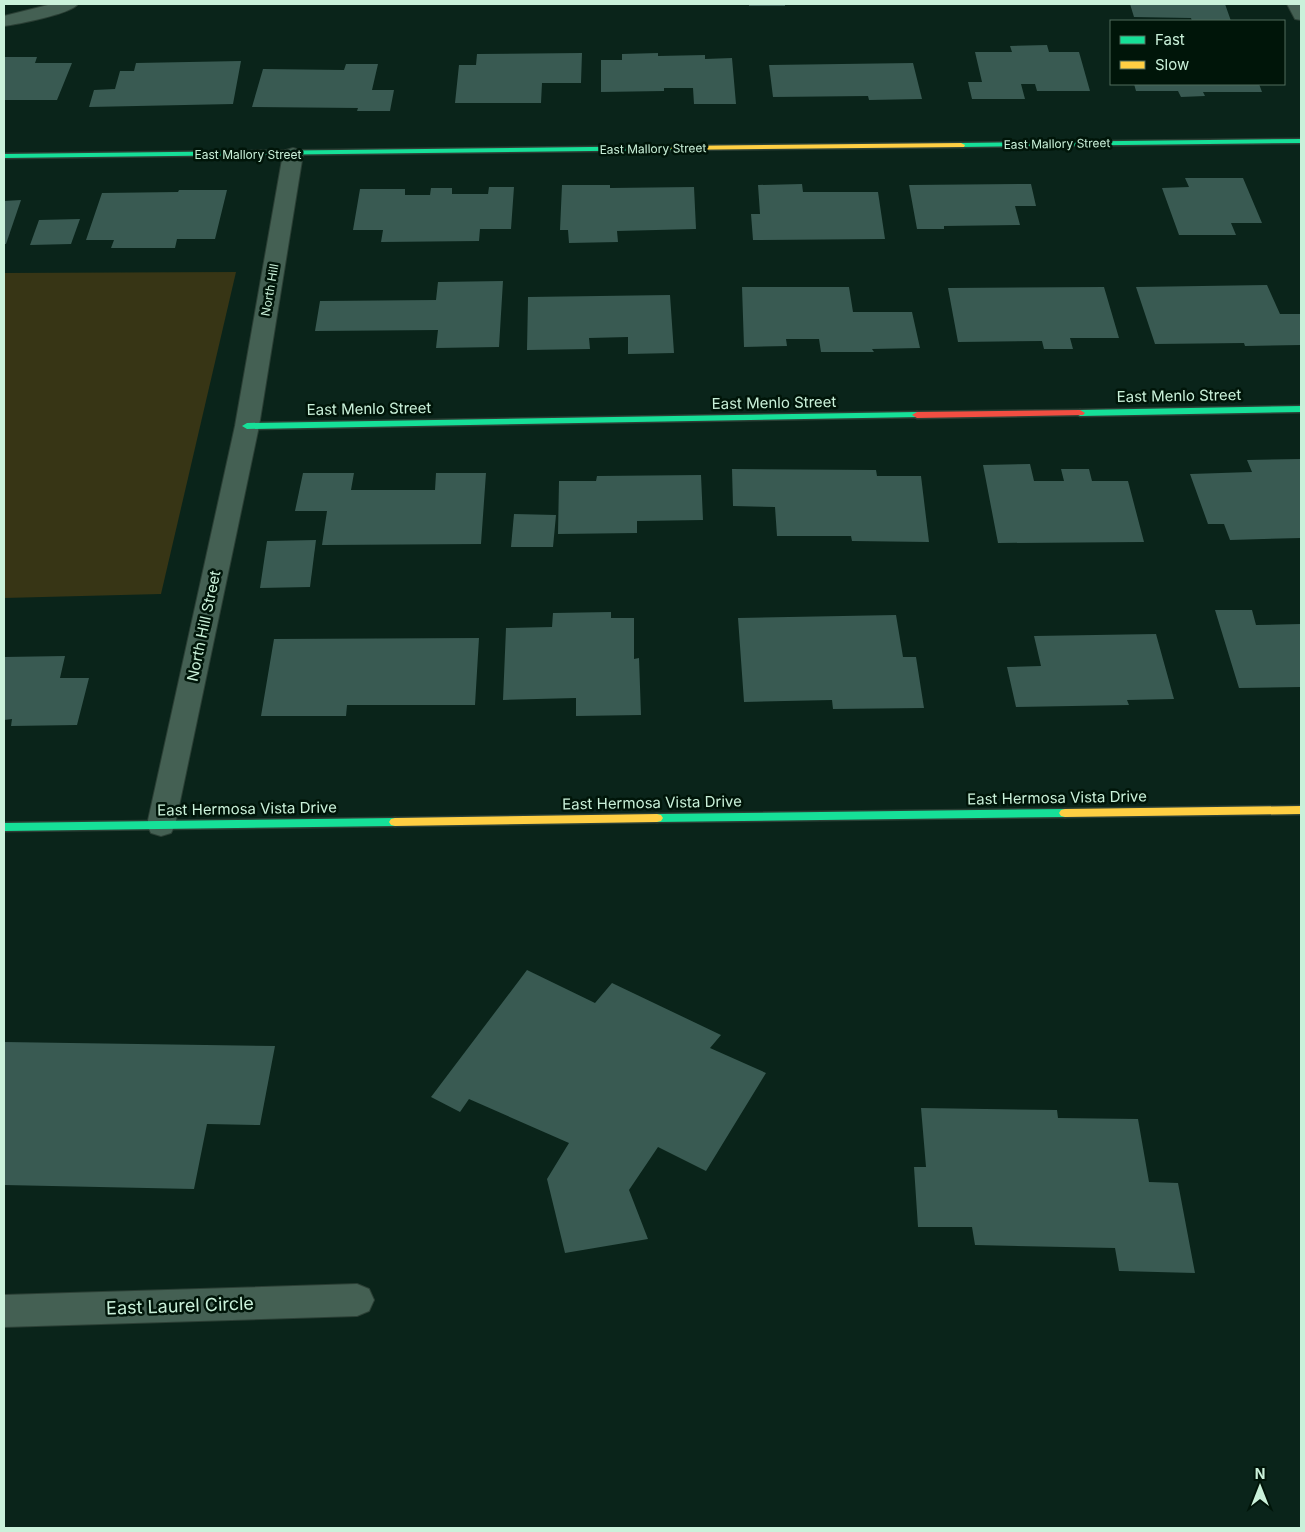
<svg xmlns="http://www.w3.org/2000/svg" width="1305" height="1532" font-family="Inter,sans-serif">
	<rect width="100%" height="100%" fill="#0a241a"/>
	<polygon fill="#373515" points="236,272 161,594 4,598 4,273"/>
	<g fill="#395a52">
		<rect x="749" y="4" width="36" height="2"/>
		<polygon points="1130,4 1225,4 1231,21 1192,21 1191,18 1134,17"/>
		<polygon points="1047,45 1049,52 1079,52 1090,91 1037,91 1035,84 1021,84 1025,99 972,99 968,82 982,82 975,52 1012,52 1010,46"/>
		<polygon points="582,53 581,83 542,83 541,103 455,103 459,65 476,65 477,54"/>
		<polygon points="658,53 658,56 705,55 705,59 732,58 736,104 694,104 693,88 664,88 664,91 601,92 601,60 622,60 622,54"/>
		<polygon points="4,57 37,57 35,63 72,63 57,100 4,100"/>
		<polygon points="241,61 233,104 89,107 94,90 115,89 120,71 134,71 136,63"/>
		<polygon points="913,63 922,99 869,100 868,96 773,97 769,65"/>
		<polygon points="346,64 378,64 372,90 394,90 390,111 357,111 358,108 252,107 263,69 344,70"/>
		<polygon points="1134,84 1259,84 1262,92 1203,92 1205,96 1181,97 1178,91 1136,91"/>
		<polygon points="1185,178 1243,178 1262,223 1231,223 1236,235 1179,235 1162,188 1189,187"/>
		<polygon points="802,184 803,192 878,192 885,239 753,240 751,214 760,214 758,185"/>
		<polygon points="1031,184 1036,206 1015,206 1020,225 944,226 944,229 917,229 909,185"/>
		<polygon points="562,185 610,185 610,188 694,187 696,229 617,231 618,242 569,243 568,230 560,230"/>
		<polygon points="489,187 514,187 511,229 480,229 479,241 381,242 383,230 353,230 360,189 405,189 405,195 430,195 431,188 452,188 452,194 488,194"/>
		<polygon points="179,190 227,190 215,239 177,239 175,248 111,248 114,240 86,240 102,193 178,192"/>
		<polygon points="21,200 6,244 4,244 4,201"/>
		<polygon points="80,219 71,244 30,245 39,220"/>
		<polygon points="503,281 499,347 436,348 438,330 315,331 320,301 436,300 438,282"/>
		<polygon points="1267,285 1280,314 1301,314 1301,345 1245,346 1244,343 1155,344 1136,287"/>
		<polygon points="742,287 849,287 853,312 912,312 920,348 872,349 874,352 821,352 819,339 786,339 787,346 744,347"/>
		<polygon points="1104,287 1119,338 1070,338 1073,349 1044,349 1042,341 958,342 948,288"/>
		<polygon points="670,295 674,353 628,354 628,337 589,338 590,349 527,350 528,297"/>
		<polygon points="1301,459 1301,538 1230,540 1224,524 1208,524 1190,474 1252,472 1247,460"/>
		<polygon points="1030,464 1034,481 1064,481 1061,469 1089,469 1092,481 1128,481 1144,542 998,543 983,465"/>
		<polygon points="732,469 876,470 877,476 921,476 929,542 852,541 851,536 777,536 775,507 733,506"/>
		<polygon points="303,473 354,473 351,490 435,490 436,473 486,473 481,544 322,545 327,511 295,511"/>
		<polygon points="701,475 703,520 637,521 637,533 558,534 559,481 596,481 597,476"/>
		<polygon points="514,514 556,515 553,547 511,547"/>
		<polygon points="316,540 310,587 260,588 267,541"/>
		<polygon points="1215,610 1252,610 1256,625 1301,624 1301,687 1239,688"/>
		<polygon points="611,612 611,618 634,618 634,659 639,658 641,715 576,716 576,698 503,700 506,628 552,627 553,613"/>
		<polygon points="896,615 903,657 916,657 924,708 833,709 832,700 744,702 738,618"/>
		<polygon points="1156,634 1174,699 1127,700 1129,705 1016,707 1007,667 1041,666 1034,636"/>
		<polygon points="479,638 475,705 347,705 346,716 261,716 274,639"/>
		<polygon points="65,656 60,678 89,678 77,725 11,726 12,719 4,720 4,657"/>
		<polygon points="527,970 595,1003 612,983 721,1035 710,1048 766,1073 706,1171 658,1147 629,1190 648,1239 565,1253 547,1179 569,1143 469,1099 460,1112 431,1097"/>
		<polygon points="4,1042 275,1046 260,1125 207,1124 194,1189 4,1185"/>
		<polygon points="921,1108 1057,1110 1058,1118 1138,1119 1149,1182 1178,1183 1195,1273 1119,1271 1115,1248 975,1245 972,1227 918,1227 914,1167 926,1167"/>
	</g>
	<g fill="none" stroke-linecap="round" stroke-linejoin="round">
		<g stroke="#2b3f35" stroke-width="2">
			<g id="street">
				<path d="M 52,4 L 78,4 C 71,14 18,24 4,26 L 4,16 Z"/>
				<polygon points="1287,4 1301,4 1301,20 1295,19"/>
				<polygon points="293,148 300,150 303,154 259,426 175,825 171,833 161,836 151,833 147,825 235,426 283,154 286,150"/>
				<polygon points="357,1284 369,1289 374,1300 369,1311 357,1316 4,1327 4,1295"/>
			</g>
		</g>
		<g stroke="#2b3f35" stroke-width="3">
			<g id="fast">
				<polygon points="1301,139 1301,143 961,147 957,145 961,143"/>
				<polygon points="673,146 677,148 676,150 4,158 4,154"/>
				<polygon points="1301,406 1301,412 1080,416 1075,413 1080,410"/>
				<polygon points="917,412 922,415 920,417 247,429 242,426 247,423"/>
				<polygon points="1065,809 1069,810 1071,813 1069,816 1065,817 657,822 653,821 651,818 653,815 657,814"/>
				<polygon points="395,818 399,819 401,822 399,825 395,826 4,831 4,823"/>
			</g>
		</g>
		<g stroke="#2b3f35" stroke-width="3">
			<g id="slow">
				<polygon points="961,143 965,145 964,147 673,150 669,148 673,146"/>
				<polygon points="1301,806 1301,814 1065,817 1061,816 1059,813 1061,810 1065,809"/>
				<polygon points="657,814 661,815 663,818 661,821 657,822 395,826 391,825 389,822 391,819 395,818"/>
			</g>
		</g>
		<g stroke="#2b3f35" stroke-width="3">
			<polygon id="jam" points="1080,410 1085,413 1083,415 917,418 912,415 917,412"/>
		</g>
		<use href="#street" fill="#446053" fill-rule="evenodd"/>
		<use href="#fast" fill="#16e098" fill-rule="evenodd"/>
		<use href="#slow" fill="#ffcf43" fill-rule="evenodd"/>
		<use href="#jam" fill="#f24e42" fill-rule="evenodd"/>
	</g>
	<g text-anchor="middle" stroke-width="5" stroke-linejoin="round" paint-order="stroke">
		<g font-size="12" fill="#caf1da" stroke="#001509">
			<text transform="translate(1057 144) rotate(-1)" y="4">East Mallory Street</text>
			<text transform="translate(653 149) rotate(-1)" y="4">East Mallory Street</text>
			<text x="248" y="159">East Mallory Street</text>
			<text transform="translate(270 290) rotate(-80)" y="4">North Hill</text>
		</g>
		<g font-size="15" fill="#caf1da" stroke="#001509">
			<text transform="translate(1179 396) rotate(-1)" y="5">East Menlo Street</text>
			<text transform="translate(774 403) rotate(-1)" y="5">East Menlo Street</text>
			<text transform="translate(369 409) rotate(-1)" y="5">East Menlo Street</text>
			<text transform="translate(204 626) rotate(-78)" y="5">North Hill Street</text>
			<text transform="translate(1057 798) rotate(-1)" y="5">East Hermosa Vista Drive</text>
			<text transform="translate(652 803) rotate(-1)" y="5">East Hermosa Vista Drive</text>
			<text transform="translate(247 809) rotate(-1)" y="5">East Hermosa Vista Drive</text>
		</g>
		<g font-size="18" fill="#caf1da" stroke="#001509">
			<text transform="translate(180 1306) rotate(-2)" y="6">East Laurel Circle</text>
		</g>
	</g>
	<rect width="1305" height="1532" fill="none" stroke="#caf1da" stroke-width="10"/>
	<rect x="1110" y="20" width="175" height="65" fill="#001509" stroke="#516d5d"/>
	<rect x="1120" y="36" width="25" height="8" fill="#16e098" stroke="#516d5d"/>
	<text x="1155" y="45" font-size="15" fill="#caf1da">Fast</text>
	<rect x="1120" y="61" width="25" height="8" fill="#ffcf43" stroke="#516d5d"/>
	<text x="1155" y="70" font-size="15" fill="#caf1da">Slow</text>
	<g transform="translate(1260 1487)" stroke="#001509" stroke-width="4" paint-order="stroke">
	<path d="M0-4L9 19L0 12L-9 19Z" fill="#caf1da"/>
	<text y="-8" font-size="14" font-weight="bold" text-anchor="middle" fill="#caf1da">N</text>
	</g>
</svg>
